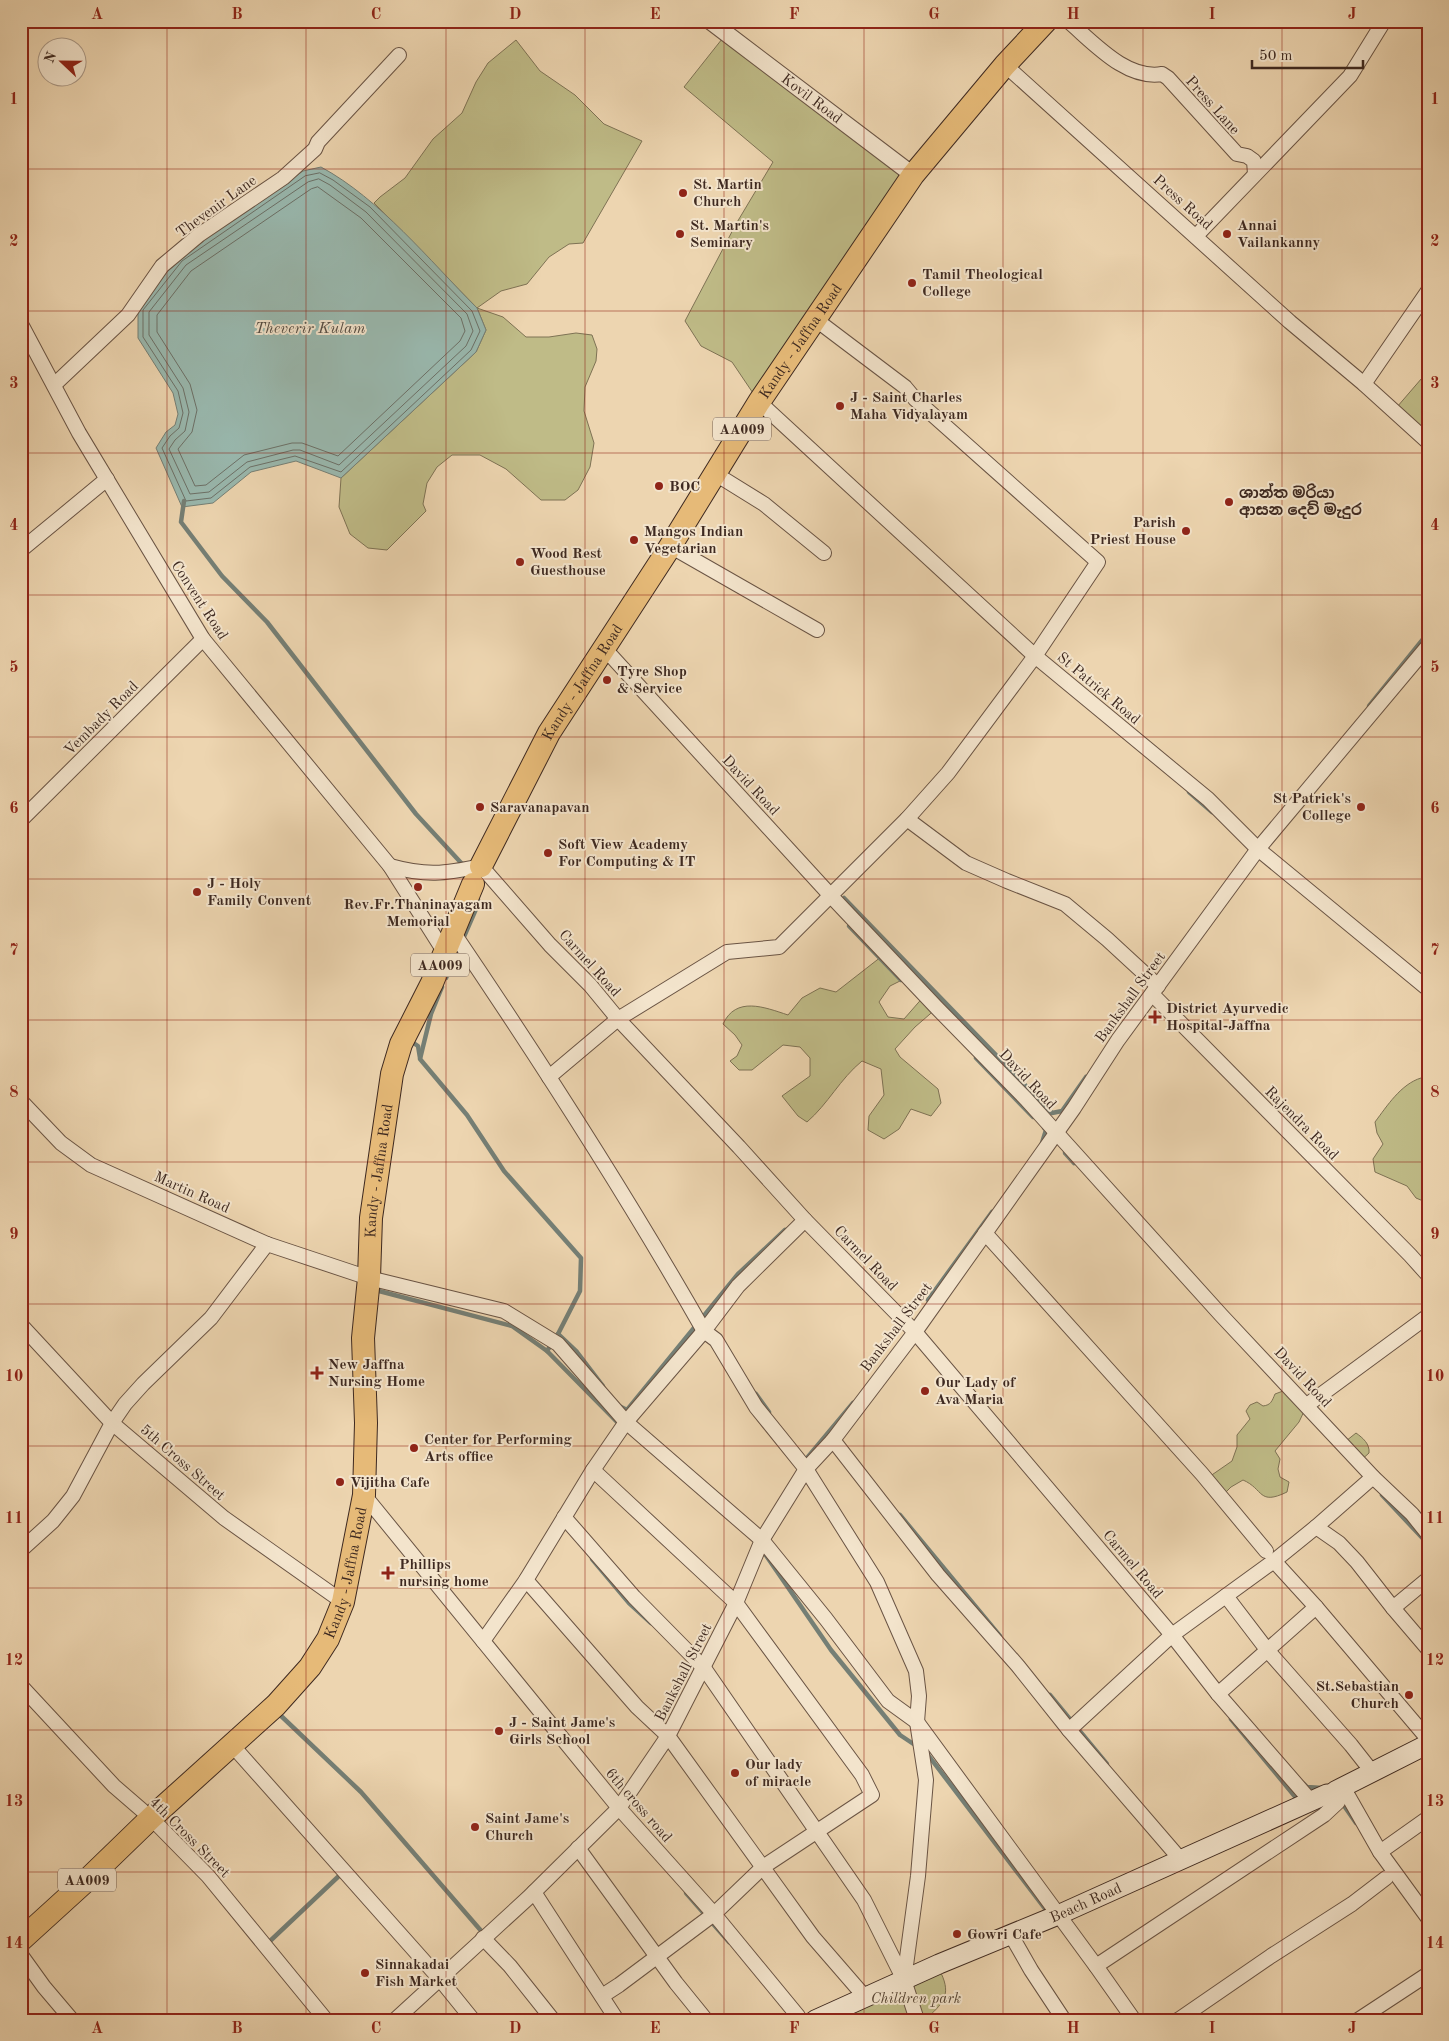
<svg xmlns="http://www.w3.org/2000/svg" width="1449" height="2041" font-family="'Old Standard TT','Noto Sans Sinhala',serif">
	<rect width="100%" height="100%" fill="#edd5b0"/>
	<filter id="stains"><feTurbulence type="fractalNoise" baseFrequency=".004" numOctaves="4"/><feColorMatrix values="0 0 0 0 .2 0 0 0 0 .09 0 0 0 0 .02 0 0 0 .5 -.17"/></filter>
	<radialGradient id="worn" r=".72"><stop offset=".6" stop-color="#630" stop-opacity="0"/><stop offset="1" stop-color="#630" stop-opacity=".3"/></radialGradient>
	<g fill="#bfbb87" stroke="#7e7254">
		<polygon points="726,34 913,175 759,402 732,362 701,346 685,321 736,224 773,162 684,87"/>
		<polygon points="516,40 540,71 575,95 604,124 642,141 583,243 569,244 549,257 527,284 501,291 477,308 503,317 526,337 549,337 576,333 592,335 597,349 596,361 585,387 584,411 594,443 590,467 578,490 565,500 541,500 506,469 480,455 452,455 437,467 427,483 423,504 426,511 387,550 368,548 350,534 339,507 341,478 476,352 486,330 477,308 374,203 380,197 405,178 433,139 462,113 476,82 488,63"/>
		<polygon points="1428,371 1428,433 1397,407"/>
		<path d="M 886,953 L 908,977 L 890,986 L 879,1002 L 888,1017 L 904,1019 L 925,995 L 937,1008 L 915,1027 L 895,1049 L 900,1057 L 938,1089 L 941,1103 L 931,1116 L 911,1109 L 899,1129 L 884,1139 L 868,1130 L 869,1116 L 884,1095 L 881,1069 L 862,1061 C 840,1079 828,1104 807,1122 L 798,1116 L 782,1096 L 810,1076 L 810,1058 L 800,1047 L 783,1045 L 752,1070 L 739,1070 L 730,1061 L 737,1056 L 742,1045 L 735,1035 L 723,1024 C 736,996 764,1007 788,1015 L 802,998 L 820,988 L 836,992 Z"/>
		<path d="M 1421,1078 L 1428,1080 L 1428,1203 L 1416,1198 L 1407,1186 L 1375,1172 L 1373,1159 L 1383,1144 L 1377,1133 L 1375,1122 C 1387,1106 1401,1084 1421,1078 Z"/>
		<path d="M 1291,1388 L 1307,1405 L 1299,1422 L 1275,1451 L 1280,1459 L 1278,1469 L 1280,1477 L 1289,1482 L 1287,1492 C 1258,1506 1264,1489 1243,1480 L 1231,1487 L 1221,1497 L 1206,1479 L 1232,1461 L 1237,1447 L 1237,1435 L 1250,1419 L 1246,1411 L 1250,1405 L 1257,1402 L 1263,1406 C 1271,1405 1272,1401 1275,1394 Z"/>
		<path d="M 1356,1433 C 1363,1438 1370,1444 1369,1453 L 1359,1462 L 1346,1441 Z"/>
		<path d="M 941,1973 C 952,1996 942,2004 925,2020 L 815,2020 Z"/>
	</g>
	<path fill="#99b8ae" stroke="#757f75" d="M 321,167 C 380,199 429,260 477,308 L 486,330 L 476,352 L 341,478 L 296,461 L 251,472 L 213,503 L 182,507 L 156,448 L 166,432 L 175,425 L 178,414 L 173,393 L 138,338 L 138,309 L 178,257 L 303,171 Z"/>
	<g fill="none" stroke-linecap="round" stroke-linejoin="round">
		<g stroke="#6c7067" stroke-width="1">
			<polygon points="320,173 333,180 370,207 472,311 480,331 471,350 341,472 295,456 250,467 211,498 186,501 162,448 170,436 179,428 183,413 178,391 143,337 143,310 182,261 305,176"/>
			<polygon points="319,179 330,185 366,212 467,314 473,331 466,346 339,465 300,450 293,450 247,462 209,492 190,494 169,449 175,440 185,431 189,412 183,388 149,335 149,312 186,265 308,182"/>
			<polygon points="318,187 361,218 461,318 465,331 460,341 338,456 302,443 292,443 244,455 206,485 195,486 178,449 192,432 197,410 190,384 157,332 157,315 191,271 311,189"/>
		</g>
		<g stroke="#757f75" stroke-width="4.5">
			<polyline points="184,501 181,522 222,576 267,622 416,814 464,866"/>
			<polyline points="1369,706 1428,633"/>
			<polyline points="1189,792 1212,812"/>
			<polyline points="844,898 1052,1113 1062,1111 1086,1077"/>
			<polyline points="849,926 901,980"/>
			<polyline points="446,978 476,909 478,899"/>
			<polyline points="442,987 431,1014 420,1059 467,1115 504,1171 581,1258 580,1291 558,1334 547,1351 621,1426"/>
			<polyline points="409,1040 418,1046 420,1058"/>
			<polyline points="976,1058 1033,1117"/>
			<polyline points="1042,1143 1046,1130 1044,1128"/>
			<polyline points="1065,1153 1074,1163"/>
			<polyline points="379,1291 512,1326 547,1351"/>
			<polyline points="928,1300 992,1212"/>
			<polyline points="558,1334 577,1352 603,1386"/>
			<polyline points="756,1394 769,1412"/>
			<polyline points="619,1406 627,1410 738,1274 785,1230"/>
			<polyline points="807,1458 853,1403"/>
			<polyline points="1382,1495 1428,1544"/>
			<polyline points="900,1515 1000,1636"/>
			<polyline points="765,1554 831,1650 900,1735 918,1747"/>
			<polyline points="592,1559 629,1603 651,1623"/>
			<polyline points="1050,1695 1107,1764"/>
			<polyline points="278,1713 361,1792 483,1933 481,1935"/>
			<polyline points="1231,1719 1297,1799"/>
			<polyline points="925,1751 1049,1914"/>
			<polyline points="1304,1784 1307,1787 1322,1788"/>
			<polyline points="1340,1800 1356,1823"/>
			<polyline points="686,1893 729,1942"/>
			<polyline points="269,1942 341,1874 342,1876"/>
			<polyline points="1168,2020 1175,2015"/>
		</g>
		<g stroke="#6a5444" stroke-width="16">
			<g id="minor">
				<path d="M 1068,21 C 1094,43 1126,80 1162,74 L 1168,78 L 1237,154 L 1247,156 L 1254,161 L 1255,174"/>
				<polyline points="1005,65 1290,322 1364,384 1428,442"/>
				<polyline points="1196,236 1350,76 1384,21"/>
				<polyline points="21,324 79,433 203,639 390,866 445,953"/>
				<polyline points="1364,384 1428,291"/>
				<polyline points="54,385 128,315 162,266 199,235 283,178 315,149 318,142 399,55"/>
				<polyline points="759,402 1035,656 1208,799 1258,849 1428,989"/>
				<polyline points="714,473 764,504 824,553"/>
				<polyline points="670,546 817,630"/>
				<polyline points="21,550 107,479"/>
				<polyline points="604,648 831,896 937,1008 1026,1099 1221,1315 1373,1477 1412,1514 1428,1534"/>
				<polyline points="907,819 966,863 1007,881 1065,904 1107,939 1158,986"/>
				<polyline points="21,820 203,639"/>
				<path d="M 390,866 C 426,876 444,874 481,866 L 550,945 L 590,985 L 618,1019 L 739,1147 L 805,1220 L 915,1332 L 1172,1635 L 1218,1694 L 1310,1800"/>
				<path d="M 453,932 C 541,1062 626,1194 704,1331 L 716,1340 L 756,1407 L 806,1469 L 877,1582 L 916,1671 L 919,1696 L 917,1722 L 926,1780 L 918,1876 L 904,1980"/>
				<polyline points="1152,994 1410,1255 1428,1275"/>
				<polyline points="549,1077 618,1019 727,952 779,947 907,819 948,773 1035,656 1098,562 915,399 905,387 815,319"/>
				<polyline points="21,1101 61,1143 91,1165 267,1244 369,1278 504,1311 558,1344 626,1422 762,1540 826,1619 888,1701 917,1722 1096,1966 1134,2020"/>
				<polyline points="985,1233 1202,1474 1266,1551"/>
				<polyline points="21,1325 112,1423 224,1518 343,1602"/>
				<polyline points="1307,1405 1428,1316"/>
				<polyline points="833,1440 938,1575 1018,1666 1069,1730 1181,1860"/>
				<polyline points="593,1470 736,1603 862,1775 872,1795 763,1867 714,1914 619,1985 602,1996"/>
				<polyline points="364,1495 619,1808 714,1914 798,2016"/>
				<polyline points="564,1517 634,1597 704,1668 864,1900 904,1980 917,2020"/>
				<polyline points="1316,1527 1339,1543 1357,1562 1393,1608 1428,1649"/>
				<polyline points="21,1550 53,1521 73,1496 112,1423 125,1404 143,1384 211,1318 267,1244"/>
				<polyline points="1274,1561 1316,1607 1428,1739"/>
				<polyline points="526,1580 637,1707 668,1736 813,1937 865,1997"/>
				<polyline points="1226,1596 1268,1651 1351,1745 1373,1773"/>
				<polyline points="1393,1608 1428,1579"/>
				<polyline points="483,1641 526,1580 593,1470 626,1422 704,1331 738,1286 805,1220"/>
				<polyline points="21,1686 114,1786 151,1818 208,1876 326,2020"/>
				<polyline points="1218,1694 1316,1607"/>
				<polyline points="1069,1730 1172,1635 1274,1561 1316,1527 1373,1477"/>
				<polyline points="232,1745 439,1978 473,2020"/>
				<polyline points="1343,1787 1380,1852 1428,1918"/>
				<polyline points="578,1848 676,1983 706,2020"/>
				<polyline points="1380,1852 1428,1818"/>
				<polyline points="534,1892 617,2020"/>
				<polyline points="1011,1935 1031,1970 1064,2020"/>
				<polyline points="483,1938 510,1966 553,2020"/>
				<polyline points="21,1955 44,1987 72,2020"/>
				<polyline points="1096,1966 1324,1815 1338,1802 1343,1787"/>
				<polyline points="395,2020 528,1898 619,1808 668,1736 736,1603 762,1540 806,1469 833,1440 915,1332 1074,1108 1118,1040 1258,849 1428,646"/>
				<polyline points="1178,2020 1271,1956 1352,1904 1386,1878"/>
				<polyline points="1358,2020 1428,1974"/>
			</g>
		</g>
		<g stroke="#6a5444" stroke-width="18">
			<g id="tertiary">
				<path id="s1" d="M 710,21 L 913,175"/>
			</g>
		</g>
		<g stroke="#3e2920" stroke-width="21">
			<g id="secondary">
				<polyline points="1335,1791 1428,1744"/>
				<path id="s2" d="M 815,2020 L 939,1964 L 1058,1915 L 1327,1794"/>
			</g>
		</g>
		<g stroke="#3e2920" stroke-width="24">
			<g id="trunk">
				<path id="s3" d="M 481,866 L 549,733 L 668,550 L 759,402 L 913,175 L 1005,65 L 1046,21"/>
				<path id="s4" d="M 21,1940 L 88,1879 L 151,1818 L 276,1705 L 310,1667 L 328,1639 L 343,1602 L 364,1495 L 366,1423 L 363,1338 L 369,1278 L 371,1218 L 392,1074 L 401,1044 L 432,983 L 473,884"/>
			</g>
		</g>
		<use href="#minor" stroke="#f3e4cc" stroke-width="14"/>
		<use href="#tertiary" stroke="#f3e4cc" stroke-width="16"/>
		<use href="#secondary" stroke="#f3e4cc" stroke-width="19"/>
		<use href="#trunk" stroke="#e6ba78" stroke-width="22"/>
	</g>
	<path fill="none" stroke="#8f2418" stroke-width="1" stroke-opacity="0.55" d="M 167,21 L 167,2020M 306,21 L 306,2020M 446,21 L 446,2020M 585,21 L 585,2020M 724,21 L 724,2020M 864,21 L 864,2020M 1003,21 L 1003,2020M 1143,21 L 1143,2020M 1282,21 L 1282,2020M 21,169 L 1428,169M 21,311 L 1428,311M 21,453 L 1428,453M 21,595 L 1428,595M 21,737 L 1428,737M 21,879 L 1428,879M 21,1020 L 1428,1020M 21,1162 L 1428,1162M 21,1304 L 1428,1304M 21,1446 L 1428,1446M 21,1588 L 1428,1588M 21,1730 L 1428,1730M 21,1872 L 1428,1872"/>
	<g fill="#8f2418" stroke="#f3e4cc" stroke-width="2">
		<circle cx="683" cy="193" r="5"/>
		<circle cx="680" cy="234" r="5"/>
		<circle cx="1227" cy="234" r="5"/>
		<circle cx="912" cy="283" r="5"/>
		<circle cx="840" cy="406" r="5"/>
		<circle cx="659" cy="486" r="5"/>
		<circle cx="1229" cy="502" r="5"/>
		<circle cx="1186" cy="531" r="5"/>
		<circle cx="634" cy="540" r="5"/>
		<circle cx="520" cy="562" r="5"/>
		<circle cx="607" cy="680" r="5"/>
		<circle cx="480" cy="807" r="5"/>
		<circle cx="1361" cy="807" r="5"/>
		<circle cx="548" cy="853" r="5"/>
		<circle cx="418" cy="887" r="5"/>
		<circle cx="197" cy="892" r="5"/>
		<path d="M1152.5 1009.5h5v5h5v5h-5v5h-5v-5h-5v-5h5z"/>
		<path d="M314.5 1365.5h5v5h5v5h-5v5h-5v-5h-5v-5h5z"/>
		<circle cx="925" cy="1391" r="5"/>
		<circle cx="414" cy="1448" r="5"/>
		<circle cx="340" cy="1482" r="5"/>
		<path d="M385.5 1565.5h5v5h5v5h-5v5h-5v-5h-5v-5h5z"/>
		<circle cx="1409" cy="1695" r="5"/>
		<circle cx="499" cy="1731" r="5"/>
		<circle cx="735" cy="1773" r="5"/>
		<circle cx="475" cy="1827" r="5"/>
		<circle cx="957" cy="1934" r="5"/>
		<circle cx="365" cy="1973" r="5"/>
	</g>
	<g text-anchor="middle" stroke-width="4" stroke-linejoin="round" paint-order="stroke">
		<g fill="#f3e4cc" stroke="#746154" stroke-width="1">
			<rect x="713" y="417.5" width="58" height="23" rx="4"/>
			<rect x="411" y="953.5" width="58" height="23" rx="4"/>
			<rect x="58" y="1868.5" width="58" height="23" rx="4"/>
		</g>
		<g font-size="14" font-weight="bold" fill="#3e2920">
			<text x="742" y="434">AA009</text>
			<text x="440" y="970">AA009</text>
			<text x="87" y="1885">AA009</text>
		</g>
		<g font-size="15" fill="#3e2920" stroke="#f3e4cc">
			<text dy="5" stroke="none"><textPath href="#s1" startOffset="128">Kovil Road</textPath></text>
			<text transform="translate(1213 105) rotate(48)" y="5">Press Lane</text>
			<text transform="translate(1183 202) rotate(42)" y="5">Press Road</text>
			<text transform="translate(216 206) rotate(-36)" y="5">Thevenir Lane</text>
			<text dy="5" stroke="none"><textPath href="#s3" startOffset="615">Kandy - Jaffna Road</textPath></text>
			<text transform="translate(200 600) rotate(57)" y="5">Convent Road</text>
			<text dy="5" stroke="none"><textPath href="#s3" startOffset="210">Kandy - Jaffna Road</textPath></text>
			<text transform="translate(1099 688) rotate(40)" y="5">St Patrick Road</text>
			<text transform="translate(101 718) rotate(-45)" y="5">Vembady Road</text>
			<text transform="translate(751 785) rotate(47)" y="5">David Road</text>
			<text transform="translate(590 963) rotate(48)" y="5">Carmel Road</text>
			<text transform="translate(1130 997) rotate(-54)" y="5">Bankshall Street</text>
			<text transform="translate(1028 1079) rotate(47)" y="5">David Road</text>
			<text transform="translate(1302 1123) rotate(45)" y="5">Rajendra Road</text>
			<text dy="5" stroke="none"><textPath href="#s4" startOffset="905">Kandy - Jaffna Road</textPath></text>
			<text transform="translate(192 1192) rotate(24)" y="5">Martin Road</text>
			<text transform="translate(866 1258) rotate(46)" y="5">Carmel Road</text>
			<text transform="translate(896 1327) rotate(-53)" y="5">Bankshall Street</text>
			<text transform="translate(1303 1377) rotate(47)" y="5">David Road</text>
			<text transform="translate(183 1462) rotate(41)" y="5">5th Cross Street</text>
			<text transform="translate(1133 1564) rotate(50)" y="5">Carmel Road</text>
			<text dy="5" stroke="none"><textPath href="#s4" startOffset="500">Kandy - Jaffna Road</textPath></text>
			<text transform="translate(683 1672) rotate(-63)" y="5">Bankshall Street</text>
			<text transform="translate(639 1805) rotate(49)" y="5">6th cross road</text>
			<text transform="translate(190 1837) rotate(45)" y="5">4th Cross Street</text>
			<text dy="5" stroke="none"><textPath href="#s2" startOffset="295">Beach Road</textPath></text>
		</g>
		<g font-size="15" font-weight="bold" fill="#3e2920" stroke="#f3e4cc" text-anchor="start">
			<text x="693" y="189">St. Martin<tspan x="693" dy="17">Church</tspan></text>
			<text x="690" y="230">St. Martin's<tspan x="690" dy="17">Seminary</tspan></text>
			<text x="1237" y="230">Annai<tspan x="1237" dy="17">Vailankanny</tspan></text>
			<text x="922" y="279">Tamil Theological<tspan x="922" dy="17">College</tspan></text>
			<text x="850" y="402">J - Saint Charles<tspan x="850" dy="17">Maha Vidyalayam</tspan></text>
			<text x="669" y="491">BOC</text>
			<text x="1239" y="498">ශාන්ත මරියා<tspan x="1239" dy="17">ආසන දෙව් මැදුර</tspan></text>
			<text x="1176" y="527" text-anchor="end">Parish<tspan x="1176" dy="17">Priest House</tspan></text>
			<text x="644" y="536">Mangos Indian<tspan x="644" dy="17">Vegetarian</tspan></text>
			<text x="530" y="558">Wood Rest<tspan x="530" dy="17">Guesthouse</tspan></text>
			<text x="617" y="676">Tyre Shop<tspan x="617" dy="17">&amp; Service</tspan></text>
			<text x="1351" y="803" text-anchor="end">St Patrick's<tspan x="1351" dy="17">College</tspan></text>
			<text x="490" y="812">Saravanapavan</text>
			<text x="558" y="849">Soft View Academy<tspan x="558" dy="17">For Computing &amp; IT</tspan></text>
			<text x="207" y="888">J - Holy<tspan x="207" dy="17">Family Convent</tspan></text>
			<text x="418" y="909" text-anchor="middle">Rev.Fr.Thaninayagam<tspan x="418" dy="17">Memorial</tspan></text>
			<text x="1166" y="1013">District Ayurvedic<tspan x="1166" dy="17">Hospital-Jaffna</tspan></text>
			<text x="328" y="1369">New Jaffna<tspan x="328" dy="17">Nursing Home</tspan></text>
			<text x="935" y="1387">Our Lady of<tspan x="935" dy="17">Ava Maria</tspan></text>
			<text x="424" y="1444">Center for Performing<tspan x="424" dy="17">Arts office</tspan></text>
			<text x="350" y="1487">Vijitha Cafe</text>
			<text x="399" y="1569">Phillips<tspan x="399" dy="17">nursing home</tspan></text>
			<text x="1399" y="1691" text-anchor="end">St.Sebastian<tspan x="1399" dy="17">Church</tspan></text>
			<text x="509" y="1727">J - Saint Jame's<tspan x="509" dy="17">Girls School</tspan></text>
			<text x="745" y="1769">Our lady<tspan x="745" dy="17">of miracle</tspan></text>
			<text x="485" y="1823">Saint Jame's<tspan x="485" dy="17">Church</tspan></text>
			<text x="967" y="1939">Gowri Cafe</text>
			<text x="375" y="1969">Sinnakadai<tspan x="375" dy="17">Fish Market</tspan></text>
		</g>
		<g font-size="15" font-style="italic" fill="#584635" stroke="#f3e4cc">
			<text x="916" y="2003">Children park</text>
		</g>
		<g font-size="16" font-style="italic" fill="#554d44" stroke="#f3e4cc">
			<text x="310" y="333">Theverir Kulam</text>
		</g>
	</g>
	<rect width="1449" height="2041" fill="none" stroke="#edd5b0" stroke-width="55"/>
	<g transform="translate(62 62) rotate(292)"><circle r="24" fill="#f3e4cc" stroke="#ab9987"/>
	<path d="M0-4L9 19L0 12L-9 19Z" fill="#8f2418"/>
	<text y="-8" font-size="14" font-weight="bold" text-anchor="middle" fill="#3e2920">N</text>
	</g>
	<path d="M1252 60v8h111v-8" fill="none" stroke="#3e2920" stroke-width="2.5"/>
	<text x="1259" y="60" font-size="15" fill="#3e2920" stroke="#f3e4cc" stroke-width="4" paint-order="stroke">50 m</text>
	<rect x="28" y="28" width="1394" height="1986" fill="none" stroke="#8f2418" stroke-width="2"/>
	<g font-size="16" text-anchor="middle" font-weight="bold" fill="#8f2418">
		<text x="97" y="19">A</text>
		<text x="237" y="19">B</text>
		<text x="376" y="19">C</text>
		<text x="515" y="19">D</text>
		<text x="655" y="19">E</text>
		<text x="794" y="19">F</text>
		<text x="934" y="19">G</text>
		<text x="1073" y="19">H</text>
		<text x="1212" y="19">I</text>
		<text x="1352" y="19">J</text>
		<text x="14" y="104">1</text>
		<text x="1435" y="104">1</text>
		<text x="14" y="246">2</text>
		<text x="1435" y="246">2</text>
		<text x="14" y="388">3</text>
		<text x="1435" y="388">3</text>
		<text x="14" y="530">4</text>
		<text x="1435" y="530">4</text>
		<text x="14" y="672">5</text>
		<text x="1435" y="672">5</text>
		<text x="14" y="813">6</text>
		<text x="1435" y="813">6</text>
		<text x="14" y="955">7</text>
		<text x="1435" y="955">7</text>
		<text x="14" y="1097">8</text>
		<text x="1435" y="1097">8</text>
		<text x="14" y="1239">9</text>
		<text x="1435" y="1239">9</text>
		<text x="14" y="1381">10</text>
		<text x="1435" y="1381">10</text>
		<text x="14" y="1523">11</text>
		<text x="1435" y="1523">11</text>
		<text x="14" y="1665">12</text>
		<text x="1435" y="1665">12</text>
		<text x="14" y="1806">13</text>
		<text x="1435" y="1806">13</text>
		<text x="14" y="1948">14</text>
		<text x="1435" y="1948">14</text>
		<text x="97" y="2033">A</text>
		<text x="237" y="2033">B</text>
		<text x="376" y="2033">C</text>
		<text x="515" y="2033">D</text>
		<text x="655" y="2033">E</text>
		<text x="794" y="2033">F</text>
		<text x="934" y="2033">G</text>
		<text x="1073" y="2033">H</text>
		<text x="1212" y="2033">I</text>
		<text x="1352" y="2033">J</text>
	</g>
	<rect width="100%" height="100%" filter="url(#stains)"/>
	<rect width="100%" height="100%" fill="url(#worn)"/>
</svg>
